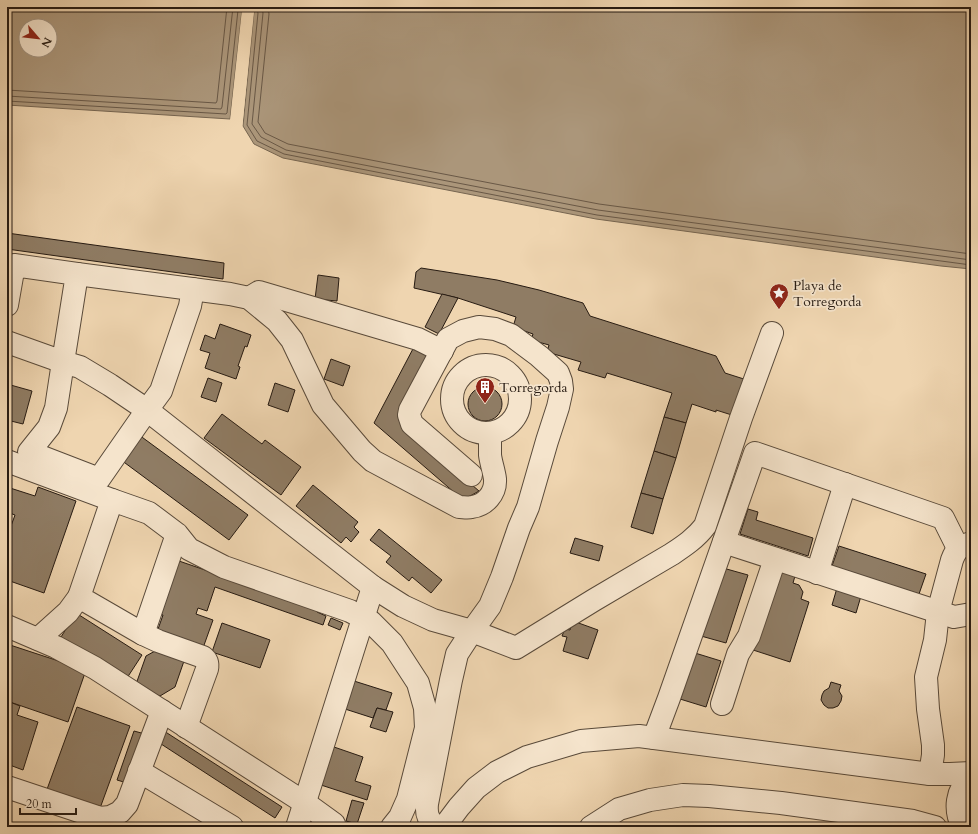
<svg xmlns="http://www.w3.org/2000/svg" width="978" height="834" font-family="Cardo,serif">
	<rect width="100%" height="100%" fill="#efd5b0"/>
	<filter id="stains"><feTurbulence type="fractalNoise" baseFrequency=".005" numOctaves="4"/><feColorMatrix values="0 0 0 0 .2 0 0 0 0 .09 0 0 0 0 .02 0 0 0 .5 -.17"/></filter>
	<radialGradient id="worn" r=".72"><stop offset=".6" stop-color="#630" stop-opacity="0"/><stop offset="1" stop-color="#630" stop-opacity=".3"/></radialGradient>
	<g fill="#ab967a" stroke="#766550" fill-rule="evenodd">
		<path d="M 7,7 L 245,7 L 242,10 L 230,119 L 7,105 ZM 26,26 L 50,26 L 50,50 L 26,50 Z"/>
		<polygon points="250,7 971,7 971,269 941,266 596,219 283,158 254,144 243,126 254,12 253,10"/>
	</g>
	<g fill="#efd5b0">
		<polygon points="245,7 247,7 243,11 232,119 230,121 242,10"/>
		<polygon points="248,7 250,7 253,10 254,12 242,129 241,126 252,12"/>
	</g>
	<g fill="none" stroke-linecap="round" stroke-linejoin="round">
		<g stroke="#695846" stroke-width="1">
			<polyline points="256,7 258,13 247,125 257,141 284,154 597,215 971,265"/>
			<polyline points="262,7 263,13 252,124 261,137 286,150 598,210 971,260"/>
			<polyline points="268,7 269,14 258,122 265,133 288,144 599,204 971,254"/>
			<polyline points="7,90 216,103 217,101 227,7"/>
			<polyline points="7,96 221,109 222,107 233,7"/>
			<polyline points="7,101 226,114 227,113 238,10 239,7"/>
		</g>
	</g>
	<g fill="#8f7c64" stroke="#271b12">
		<polygon points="7,233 224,263 223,279 7,249"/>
		<polygon points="421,268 497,280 539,290 583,303 590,316 716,356 725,373 747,380 735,416 716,410 716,412 692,404 686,423 664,417 672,393 607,373 605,378 578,370 581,362 547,352 549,345 531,340 533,334 513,327 516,317 458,298 414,288 416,272"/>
		<polygon points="318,275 339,278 337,301 315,299"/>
		<polygon points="442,294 458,298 439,334 425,327"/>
		<polygon points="220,324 251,335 247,347 245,346 238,366 240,367 236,379 205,368 210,353 200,350 205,335 215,339"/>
		<polygon points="415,345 431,353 398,416 400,423 479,491 463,500 374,423"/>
		<polygon points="331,359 350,366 343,386 324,379"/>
		<polygon points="208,378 222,383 216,402 201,397"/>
		<polygon points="275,383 295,390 288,412 268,405"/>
		<polygon points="7,384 32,391 23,424 7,420"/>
		<circle cx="485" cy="404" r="17"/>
		<polygon points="222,414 262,444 265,440 301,467 281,495 204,438"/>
		<polygon points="664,417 686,423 676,458 654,451"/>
		<polygon points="135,432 248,515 229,540 117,457"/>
		<polygon points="654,451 676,458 663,499 641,493"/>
		<polygon points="313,485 358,522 354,527 359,532 351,542 346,537 341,543 296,506"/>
		<polygon points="7,487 35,496 38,487 76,501 44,593 7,580 7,576 9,571 7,571 7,537 15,515 7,512"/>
		<polygon points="641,493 663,499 653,534 631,527"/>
		<polygon points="748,509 758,512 756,520 813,538 808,556 740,534"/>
		<polygon points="379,529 442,580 431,593 412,577 409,581 386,562 391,556 370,540"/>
		<polygon points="575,538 603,546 599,561 570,553"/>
		<polygon points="839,546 926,574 919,594 832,566"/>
		<polygon points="179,561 318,609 317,612 326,616 323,625 215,587 207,611 198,608 196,614 213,620 203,648 157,632 163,615 160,614"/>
		<polygon points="723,568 748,575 726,643 701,636"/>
		<polygon points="776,570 795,576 793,583 799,585 803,592 801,599 809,602 790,662 750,649"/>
		<polygon points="837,588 861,596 856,613 832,605"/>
		<polygon points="76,613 142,655 127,678 61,637"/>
		<polygon points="331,618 343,623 340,630 328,625"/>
		<polygon points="573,621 598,630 588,659 563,651 567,637 562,636 565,629 570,630"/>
		<polygon points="222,623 270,640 260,668 212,652"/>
		<polygon points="7,644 86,670 68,722 7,701"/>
		<polygon points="155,651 184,661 175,687 160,696 135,687 146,656"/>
		<polygon points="695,653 721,661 706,707 680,699"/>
		<polygon points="354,681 392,693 386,710 377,708 373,718 345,709"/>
		<polygon points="831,682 841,685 839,691 842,696 841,701 838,706 833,708 828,708 824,705 821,700 822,695 824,691 829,688"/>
		<polygon points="7,701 20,706 17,715 38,722 23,770 7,764"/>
		<polygon points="77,707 130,726 99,811 46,792"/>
		<polygon points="377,708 393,712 386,732 370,727"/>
		<polygon points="134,731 145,734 127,783 117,780"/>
		<polygon points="164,731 282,807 275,818 158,742"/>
		<polygon points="334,747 363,757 355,781 371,786 367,800 321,785"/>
		<polygon points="352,800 364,803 357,824 346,821"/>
		<polygon points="309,822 324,827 307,827"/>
	</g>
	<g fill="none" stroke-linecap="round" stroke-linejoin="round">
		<g stroke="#594a3a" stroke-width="24">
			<g id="minor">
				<path d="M 77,274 L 230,294 L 249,298 L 277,321 L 292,340 L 323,405 L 362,451 L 373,461 L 459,507 C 463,507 467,508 472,507 C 485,505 496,494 495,479 C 494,471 491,463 490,455 C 490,447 490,440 490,433"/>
				<path d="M 193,289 L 190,306 L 161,391 L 147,410 L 373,587 L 403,606 L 433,620 L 472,631 L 516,648 L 594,600 L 672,554 C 684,546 696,538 705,526 L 741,418 L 772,333"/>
				<polyline points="249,298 259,292 418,339 442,351"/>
				<polyline points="7,305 14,265 77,274 63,362 7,342"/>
				<polygon points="63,362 80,367 110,385 147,410 99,479 29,452 49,427 56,408"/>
				<circle cx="486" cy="399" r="34"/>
				<polyline points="7,461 112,500"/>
				<polyline points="177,534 143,634 79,597 112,500 149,513 177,534 189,549 224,567 350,611 371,622 392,643 418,683 425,708 426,728 408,799 400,817 392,827"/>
				<polyline points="724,542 954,617 971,614"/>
				<polyline points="817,573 845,484"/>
				<polyline points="7,626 56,647 95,668 305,803 334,824 335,827"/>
				<path d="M 143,634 L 158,641 L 203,657 C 207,660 208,664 207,669 L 186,727"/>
				<polyline points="38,639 68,612 79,597"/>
				<polyline points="722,704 738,654 749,636 775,559"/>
				<polyline points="654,738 669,698 755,453 943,518 958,548"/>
				<polyline points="139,771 232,827"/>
				<path d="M 930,774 L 933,755 L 933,745 L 928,709 L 926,677 L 935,640 L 938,612 L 952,560 C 956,549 960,546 971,543"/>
				<polyline points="7,787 100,818 110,817 120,812 127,804 162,711"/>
				<polyline points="297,827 373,587"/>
				<path d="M 437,827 C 428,821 426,814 427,804 L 451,680 L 457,654 L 472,631 L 490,606 L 502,577 L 519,528 L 528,507 L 547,441 L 558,407 L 562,389 L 561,381 L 558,373 L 539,356 L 511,335 L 495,329 L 479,327 L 463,331 L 448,339 L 410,410 L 409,415 L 412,424 L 471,475"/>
				<polyline points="444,827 459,807 476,788 497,772 527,757 581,741 639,736 930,774 950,774 971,773"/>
				<polyline points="591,827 619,809 650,800 683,795 709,796 781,803 913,821 935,827"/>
				<path d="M 963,827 C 954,810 956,790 971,777"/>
			</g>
		</g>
		<use href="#minor" stroke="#f5e4cc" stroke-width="22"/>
	</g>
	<defs>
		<g id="sight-pin" transform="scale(1)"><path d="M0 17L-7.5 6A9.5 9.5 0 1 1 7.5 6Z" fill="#8f2418" stroke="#f5e4cc"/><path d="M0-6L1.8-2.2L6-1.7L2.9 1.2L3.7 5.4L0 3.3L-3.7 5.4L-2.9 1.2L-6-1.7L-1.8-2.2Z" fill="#fff"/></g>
		<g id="building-pin" transform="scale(1)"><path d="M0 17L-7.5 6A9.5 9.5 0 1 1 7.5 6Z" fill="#8f2418" stroke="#f5e4cc"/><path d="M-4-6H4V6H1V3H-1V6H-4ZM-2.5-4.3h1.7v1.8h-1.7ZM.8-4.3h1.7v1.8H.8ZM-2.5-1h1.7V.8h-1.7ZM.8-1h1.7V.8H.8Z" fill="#fff"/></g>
	</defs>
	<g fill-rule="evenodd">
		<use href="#sight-pin" x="779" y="293"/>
		<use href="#building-pin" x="485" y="387"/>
	</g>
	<g text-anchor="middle" stroke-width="3.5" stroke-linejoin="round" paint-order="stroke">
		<g font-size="14" fill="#271b12" stroke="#f5e4cc" text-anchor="start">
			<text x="793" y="290">Playa de<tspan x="793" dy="16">Torregorda</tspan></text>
			<text x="499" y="392">Torregorda</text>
		</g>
	</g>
	<rect width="978" height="834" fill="none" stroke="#efd5b0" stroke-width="24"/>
	<rect x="8" y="8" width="962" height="818" fill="none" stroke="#271b12" stroke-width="2"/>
	<rect x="12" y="12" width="954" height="810" fill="none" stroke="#271b12"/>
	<g transform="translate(38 38) rotate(118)"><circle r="19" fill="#f5e4cc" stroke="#a39482"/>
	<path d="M0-3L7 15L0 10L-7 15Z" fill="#8f2418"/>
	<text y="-6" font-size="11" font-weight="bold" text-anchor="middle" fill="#271b12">N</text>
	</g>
	<path d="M20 808v6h56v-6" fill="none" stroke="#271b12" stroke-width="2"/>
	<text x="26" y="808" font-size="12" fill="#271b12" stroke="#f5e4cc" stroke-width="3" paint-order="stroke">20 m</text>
	<rect width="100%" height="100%" filter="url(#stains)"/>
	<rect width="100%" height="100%" fill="url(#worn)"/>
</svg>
